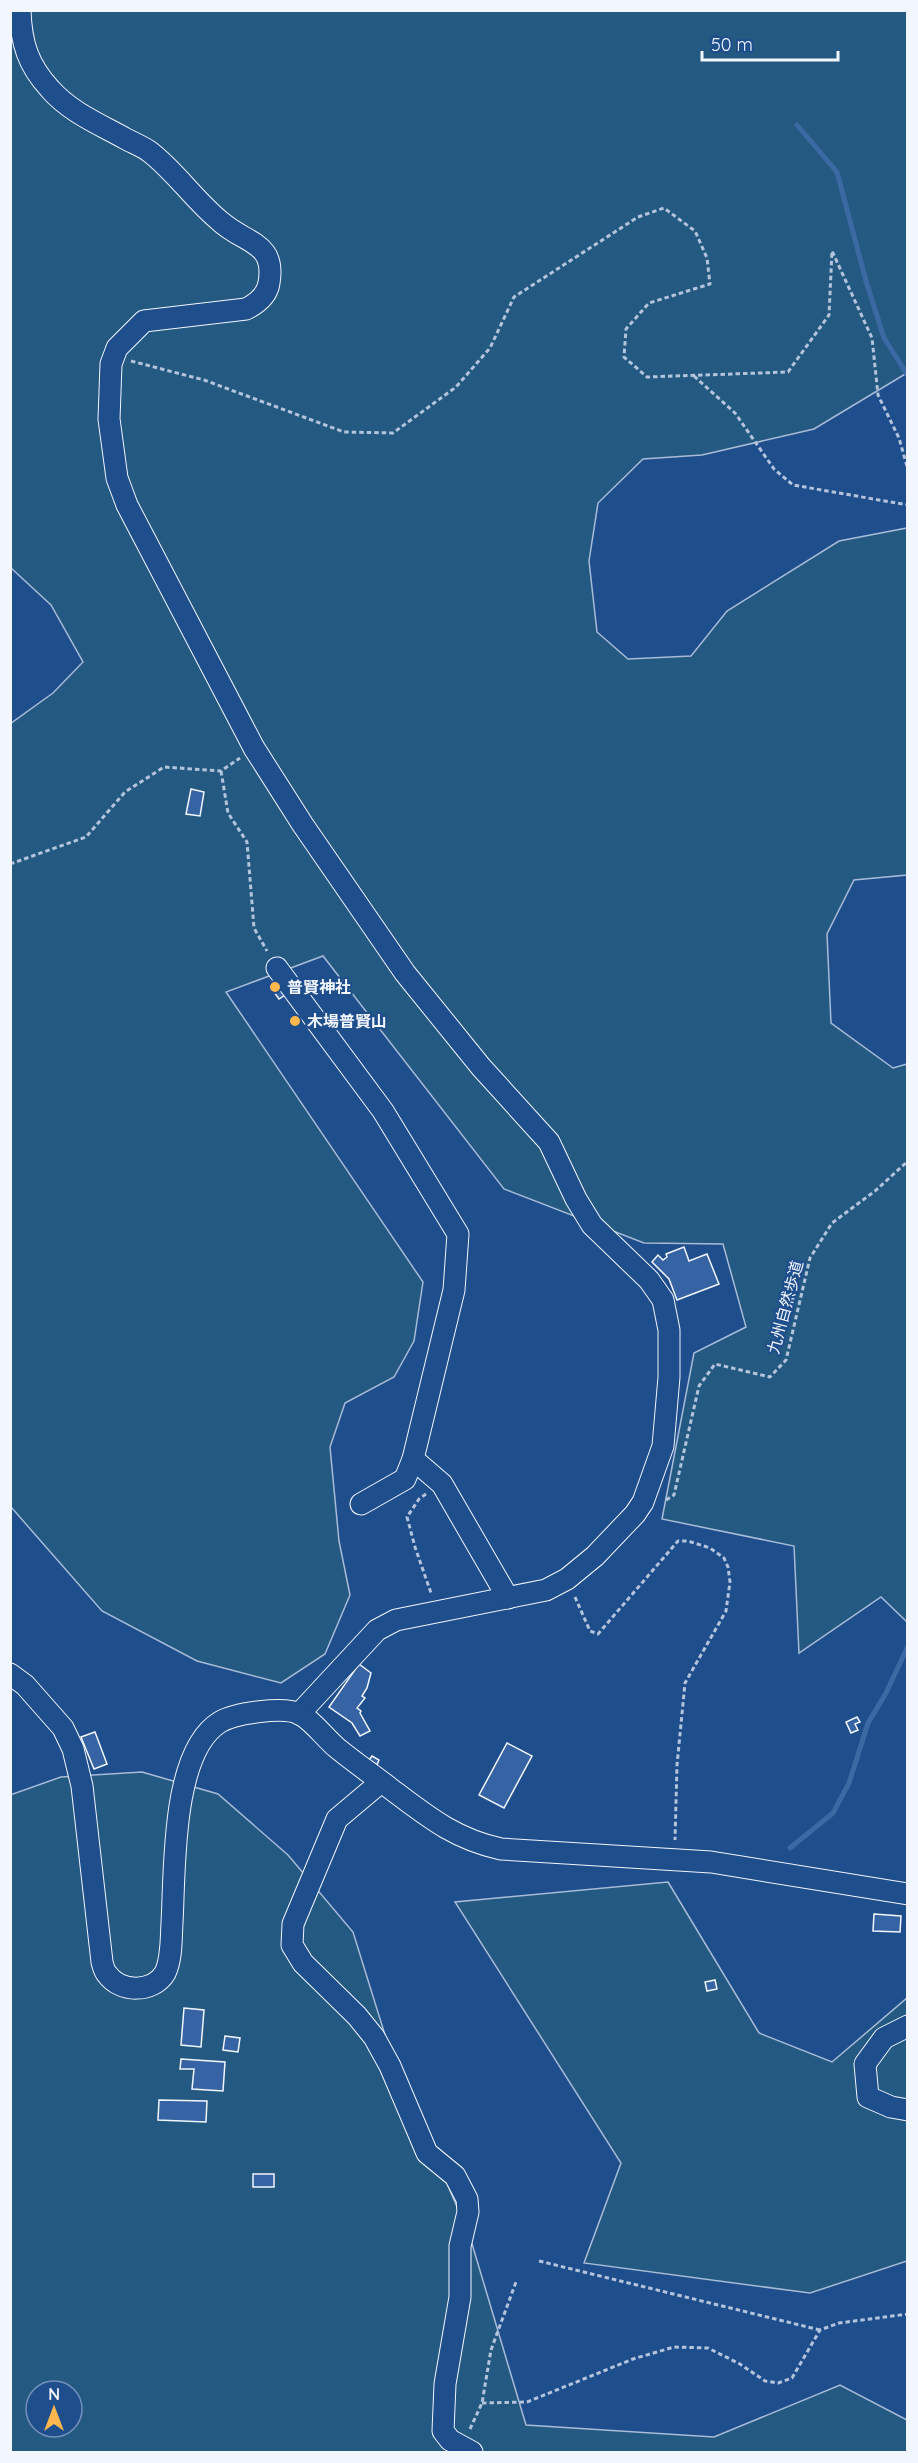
<svg xmlns="http://www.w3.org/2000/svg" width="918" height="2463" font-family="Quicksand,'Noto Sans JP',sans-serif">
	<rect width="100%" height="100%" fill="#1f4e8c"/>
	<g fill="#245a82" stroke="#a8bbd7" stroke-width="1.5" fill-rule="evenodd">
		<polygon points="11,11 907,11 907,373 814,429 702,455 643,459 598,503 589,561 597,632 628,659 691,656 727,611 839,541 907,528 907,875 854,880 827,934 831,1023 893,1068 907,1064 907,1622 881,1597 799,1653 794,1546 662,1519 694,1353 746,1327 723,1244 644,1243 504,1189 323,956 226,992 423,1282 414,1341 394,1377 345,1403 330,1447 339,1541 350,1595 325,1654 281,1683 197,1661 102,1611 11,1507 10,724 53,693 83,662 51,605 11,568"/>
		<path d="M 142,1772 L 218,1794 L 288,1855 L 353,1932 L 390,2051 L 470,2237 L 526,2425 L 714,2437 L 840,2385 L 907,2420 L 907,2452 L 11,2452 L 10,1795 L 61,1777 ZM 36,2391 L 72,2391 L 72,2427 L 36,2427 Z"/>
		<polygon points="668,1882 759,2033 832,2062 907,1998 907,2261 810,2293 584,2263 621,2163 455,1902"/>
	</g>
	<g fill="none" stroke-linecap="round" stroke-linejoin="round">
		<g stroke="#3b69a3" stroke-width="5">
			<polyline points="797,125 837,172 866,281 884,338 908,376"/>
			<polyline points="790,1848 833,1813 849,1783 868,1723 886,1693 908,1646"/>
		</g>
	</g>
	<g fill="#3563a3" stroke="#f2f6ff" stroke-width="1.5">
		<polygon points="191,789 204,792 200,816 186,814"/>
		<polygon points="283,986 288,993 279,999 274,992"/>
		<polygon points="684,1247 689,1261 707,1254 719,1284 677,1300 669,1279 652,1262 658,1255 663,1260 667,1257 666,1254"/>
		<polygon points="359,1664 371,1673 367,1688 362,1696 365,1698 357,1708 361,1711 360,1713 370,1731 360,1736 352,1723 329,1707"/>
		<polygon points="857,1717 860,1722 855,1724 858,1730 851,1733 846,1722"/>
		<polygon points="95,1732 107,1764 94,1769 81,1737"/>
		<polygon points="507,1743 532,1756 504,1808 479,1795"/>
		<polygon points="372,1756 379,1760 377,1765 369,1760"/>
		<polygon points="874,1914 901,1916 900,1932 873,1931"/>
		<polygon points="715,1980 717,1989 707,1991 705,1982"/>
		<polygon points="184,2008 204,2010 201,2047 181,2045"/>
		<polygon points="225,2036 240,2038 238,2052 223,2050"/>
		<polygon points="181,2059 225,2062 223,2091 192,2089 194,2069 180,2069"/>
		<polygon points="159,2100 207,2101 206,2122 158,2120"/>
		<rect x="253" y="2174" width="21" height="13"/>
	</g>
	<g fill="none" stroke-linecap="round" stroke-linejoin="round">
		<g stroke="#f2f6ff" stroke-width="23">
			<g id="minor">
				<path d="M 20,10 C 21,43 28,65 50,89 C 70,112 99,124 126,139 C 133,143 142,146 150,152 C 176,172 195,201 221,222 C 246,244 276,242 269,283 C 267,296 256,304 246,309 L 144,321 L 117,348 L 111,364 L 109,419 L 117,478 L 127,505 L 254,748 L 303,825 L 405,973 L 481,1067 L 549,1142 L 576,1199 L 592,1225 L 649,1280 L 663,1300 L 669,1330 L 669,1377 L 663,1446 L 643,1502 L 635,1514 L 595,1556 L 567,1579 L 546,1590 L 396,1620 L 377,1630 L 299,1714"/>
				<polyline points="277,968 383,1111 458,1234 454,1290 413,1459 442,1484 508,1598"/>
				<polyline points="361,1504 405,1479 413,1459"/>
				<path d="M 10,1674 L 25,1685 L 63,1728 L 73,1749 L 82,1786 L 102,1962 C 103,1965 104,1971 107,1974 C 120,1993 153,1993 165,1973 C 172,1959 171,1938 172,1923 C 175,1871 171,1752 220,1722 C 235,1713 284,1706 300,1714 C 313,1721 325,1738 337,1748 C 354,1762 373,1775 391,1789 C 428,1817 455,1839 501,1849 L 711,1862 L 908,1894"/>
				<polyline points="381,1782 337,1819 293,1924 292,1945 303,1963 357,2016 374,2037 390,2066 427,2153 455,2176 467,2199 468,2212 460,2246 460,2297 445,2384 443,2431 450,2440 472,2452"/>
				<polyline points="908,2026 884,2038 865,2064 868,2097 891,2107 908,2110"/>
			</g>
		</g>
		<g stroke="#b3c4dc" stroke-width="3" stroke-dasharray="4.5 3" stroke-linecap="butt">
			<polyline points="131,361 204,380 344,432 393,433 456,387 490,348 514,297 638,217 664,208 695,231 707,258 710,284 649,303 626,329 624,357 647,377 788,372 829,315 832,251 872,338 878,395 899,438 908,470"/>
			<polyline points="694,376 735,413 774,469 793,485 908,505"/>
			<polyline points="221,771 228,813 247,842 254,928 267,951"/>
			<polyline points="10,864 86,837 125,792 164,767 221,771 240,758"/>
			<polyline points="426,1494 419,1499 407,1517 415,1547 431,1593"/>
			<polyline points="666,1500 674,1495 699,1386 715,1364 770,1377 786,1360 810,1258 832,1223 875,1191 908,1161"/>
			<polyline points="575,1597 590,1631 598,1634 678,1541 688,1541 710,1548 724,1558 728,1567 730,1582 726,1611 685,1683 677,1765 675,1840"/>
			<polyline points="539,2261 820,2330"/>
			<polyline points="482,2403 527,2402 633,2359 674,2347 708,2348 740,2364 765,2381 778,2383 792,2378 820,2330 839,2323 908,2314"/>
			<polyline points="470,2429 482,2403 491,2350 516,2282"/>
		</g>
		<use href="#minor" stroke="#1f4e8c" stroke-width="21"/>
	</g>
	<g fill="#ffb74d" stroke="#1f4e8c" stroke-width="2">
		<circle cx="275" cy="987" r="6"/>
		<circle cx="295" cy="1021" r="6"/>
	</g>
	<g text-anchor="middle" stroke-width="4.5" stroke-linejoin="round" paint-order="stroke">
		<g font-size="16" font-weight="bold" fill="#f2f6ff" stroke="#1f4e8c" text-anchor="start">
			<text x="287" y="993">普賢神社</text>
			<text x="307" y="1027">木場普賢山</text>
		</g>
		<g font-size="16" fill="#f2f6ff" stroke="#1f4e8c">
			<text transform="translate(785 1307) rotate(-75)" y="6">九州自然歩道</text>
		</g>
	</g>
	<rect width="918" height="2463" fill="none" stroke="#f2f6ff" stroke-width="24"/>
	<g transform="translate(54 2409)"><circle r="28" fill="#1f4e8c" stroke="#7391ba" stroke-width="1.5"/>
	<path d="M0-4.5L10 22L0 15L-10 22Z" fill="#ffb74d"/>
	<text y="-9" font-size="16" font-weight="bold" text-anchor="middle" fill="#f2f6ff">N</text>
	</g>
	<path d="M702 51v9h136v-9" fill="none" stroke="#f2f6ff" stroke-width="3"/>
	<text x="711" y="51" font-size="18" fill="#f2f6ff" stroke="#1f4e8c" stroke-width="4.5" paint-order="stroke">50 m</text>
</svg>
